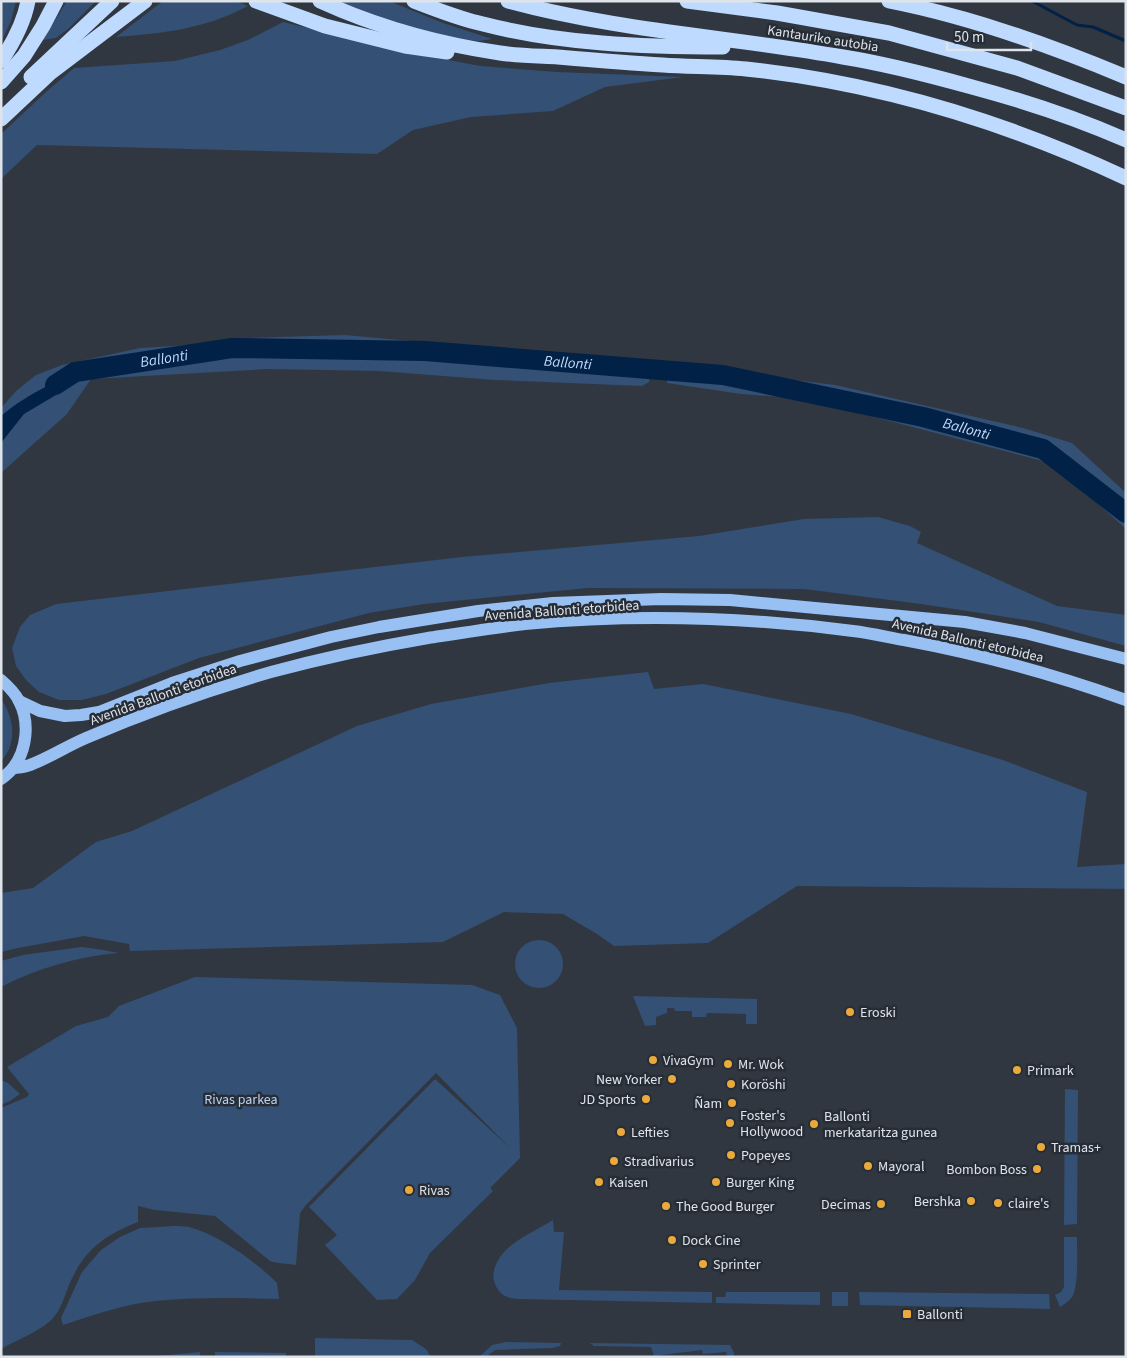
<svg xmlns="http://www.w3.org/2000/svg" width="1127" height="1358" font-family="'Source Sans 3',sans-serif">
	<rect width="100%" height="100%" fill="#303741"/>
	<g fill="#345074">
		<polygon points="1,1 16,1 11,21 1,42"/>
		<polygon points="67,1 96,1 68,29 56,38 43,40"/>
		<path d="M 163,1 L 236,1 L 248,6 C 205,29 165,33 116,37 Z"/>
		<polygon points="337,1 389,1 443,23 492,39 479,41 460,39 400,25"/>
		<polygon points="283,22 412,53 480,66 557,72 683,77 605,87 553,111 471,117 413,130 377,154 37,145 1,179 1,134 46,92 74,68 175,61 220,50 248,40"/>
		<polygon points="345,335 603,359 649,361 649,382 642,386 495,380 379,371 268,369 91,379 67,414 1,473 1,408 16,391 36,375 62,365 140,348 239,342 245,338"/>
		<polygon points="668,362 707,369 835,385 1023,428 1072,443 1126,493 1126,529 1071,479 1053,465 1039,460 836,407 797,398 741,394 667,383"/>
		<polygon points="878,517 910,526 921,532 917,543 1057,606 1126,615 1126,646 1039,622 921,604 804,589 588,588 424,604 369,613 199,658 106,694 82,700 59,700 39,692 26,680 16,666 12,648 20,627 30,615 56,604 462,557 699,536 804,519"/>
		<polygon points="648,672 654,689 703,684 851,714 1003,760 1087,792 1077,867 1126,864 1126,889 797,886 708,943 614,946 597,934 563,914 504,912 443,942 130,951 129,944 84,936 18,948 1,952 1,893 33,888 96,842 132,831 357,726 431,704 549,683"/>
		<path d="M 1,699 C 11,713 16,732 9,749 C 7,753 4,758 1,762 Z"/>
		<circle cx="539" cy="964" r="24"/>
		<path d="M 81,947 L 104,950 L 118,953 C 77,957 37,968 1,987 L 1,961 L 23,955 Z"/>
		<path d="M 195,977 L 472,985 L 500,995 L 517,1028 L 520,1158 L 490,1188 L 493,1191 L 430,1253 L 415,1280 L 397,1299 L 377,1300 L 325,1245 L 337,1235 L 309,1207 L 435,1079 L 509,1147 L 436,1073 L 306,1205 L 300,1213 L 296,1265 C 287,1263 278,1264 270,1261 L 215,1216 L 155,1210 L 138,1206 L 138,1222 C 103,1236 84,1250 69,1285 C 65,1295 61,1309 54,1317 C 43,1330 17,1340 1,1349 L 1,1108 L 27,1097 L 29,1094 L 7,1067 L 76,1026 L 108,1017 L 119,1006 Z"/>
		<polygon points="633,996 757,999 757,1024 746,1024 746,1014 707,1013 706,1017 692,1017 692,1011 675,1011 674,1008 667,1008 667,1013 656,1017 656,1025 645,1026"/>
		<polygon points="1,1080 8,1083 20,1094 10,1101 1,1105"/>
		<polygon points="1065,1089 1078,1090 1077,1224 1064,1225"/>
		<path d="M 553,1220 L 554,1232 L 564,1232 L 559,1290 L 712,1292 L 712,1303 L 519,1299 C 507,1298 500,1296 495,1284 C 489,1270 501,1252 513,1244 C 525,1235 540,1228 553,1220 Z"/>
		<path d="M 174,1226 C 179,1226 184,1226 189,1227 C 218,1234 256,1262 277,1283 L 279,1299 C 238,1298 197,1297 156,1301 C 125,1304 93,1315 63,1325 L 61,1318 L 82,1272 L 101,1250 L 120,1237 L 140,1228 Z"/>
		<path d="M 1064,1237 L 1077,1237 C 1077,1251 1079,1286 1072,1297 C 1069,1301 1065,1304 1060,1307 L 1055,1295 L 1061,1292 L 1064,1287 Z"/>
		<polygon points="726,1292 820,1292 820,1305 716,1303 716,1297 725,1297"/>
		<rect x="832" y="1292" width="16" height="14"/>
		<polygon points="859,1292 1049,1294 1050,1309 860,1305"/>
		<polygon points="315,1338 412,1340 426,1349 431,1357 315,1357"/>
		<polygon points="506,1342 561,1343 560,1346 552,1348 495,1350 486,1357 479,1357 492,1345"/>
		<polygon points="590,1343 730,1345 734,1353 734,1357 727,1357 726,1352 703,1354 702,1350 654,1356 651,1347 594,1346"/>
		<polygon points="200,1352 200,1357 146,1357"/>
		<polygon points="215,1352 286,1353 286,1357 215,1357"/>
	</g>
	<path fill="#022146" d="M 82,371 L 56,395 L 24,414 L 1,443 L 1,416 C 15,404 30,395 47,386 C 58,380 69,373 82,371 Z"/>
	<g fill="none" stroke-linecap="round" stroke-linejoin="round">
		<polyline stroke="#022146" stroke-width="3" points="1032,1 1077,25 1093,27 1126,41"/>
		<path stroke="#022146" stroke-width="20" id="s1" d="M 55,385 L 75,372 L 232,348 L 425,351 L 723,375 L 923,417 L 1043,449 L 1126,513"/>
		<g stroke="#99c0f2" stroke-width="12">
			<path d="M 1,680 C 8,686 15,693 19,701 C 30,722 27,750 13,768 C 10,772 5,776 1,779"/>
			<polyline points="19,701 40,711 65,716 81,715 99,712 172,683 240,661 331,637 379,627 478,611 553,603 661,599 730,600 965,622 1025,633 1126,659"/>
			<path d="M 13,768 C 18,768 24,767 30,765 C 49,758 67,746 86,738 C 146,712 209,690 271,672 C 323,658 375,647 428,638 C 461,633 493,628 525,624 C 634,614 745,617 853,631 C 870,633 887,637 904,640 C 980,654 1053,674 1126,700"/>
		</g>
		<g stroke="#bedafe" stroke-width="15">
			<polyline points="256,1 325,26 405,46 447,52"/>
			<path d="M 320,1 C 377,27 438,44 500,53 C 519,56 539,56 558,57 C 593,60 628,63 663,65 C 690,67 718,66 746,69 C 878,83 1006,122 1126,178"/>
			<path d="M 414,1 C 437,10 460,19 483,24 C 561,44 643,47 723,47"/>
			<path d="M 508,1 C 618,31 732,37 843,57 C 887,64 929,75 972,87 C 1024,101 1076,118 1126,140"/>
			<polyline points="687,1 777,13 889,33 1017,68 1126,108"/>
			<path d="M 889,1 C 971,17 1049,45 1126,77"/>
			<path d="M 1,61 C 13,43 24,23 28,1"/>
			<polyline points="31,77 112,1"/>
			<polyline points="1,82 24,56 43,26 56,1"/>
			<polyline points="1,119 50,73 145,1"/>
		</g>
	</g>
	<g fill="#eca93b" stroke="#262d36" stroke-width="2">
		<circle cx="850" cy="1012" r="5"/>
		<circle cx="653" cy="1060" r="5"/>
		<circle cx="728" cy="1064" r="5"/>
		<circle cx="1017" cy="1070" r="5"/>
		<circle cx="672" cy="1079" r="5"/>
		<circle cx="731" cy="1084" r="5"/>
		<circle cx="646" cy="1099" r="5"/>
		<circle cx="732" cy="1103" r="5"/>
		<circle cx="730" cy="1123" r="5"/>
		<circle cx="814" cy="1124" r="5"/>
		<circle cx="621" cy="1132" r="5"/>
		<circle cx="1041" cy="1147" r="5"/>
		<circle cx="731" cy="1155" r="5"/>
		<circle cx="614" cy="1161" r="5"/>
		<circle cx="868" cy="1166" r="5"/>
		<circle cx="1037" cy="1169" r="5"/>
		<circle cx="599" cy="1182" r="5"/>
		<circle cx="716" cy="1182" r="5"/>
		<circle cx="409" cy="1190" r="5"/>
		<circle cx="971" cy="1201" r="5"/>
		<circle cx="998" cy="1203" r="5"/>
		<circle cx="881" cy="1204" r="5"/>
		<circle cx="666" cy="1206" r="5"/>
		<circle cx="672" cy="1240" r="5"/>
		<circle cx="703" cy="1264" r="5"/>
		<rect x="902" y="1309" width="10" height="10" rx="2.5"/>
	</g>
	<g text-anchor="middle" stroke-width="5" stroke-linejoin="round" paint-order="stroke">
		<g font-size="14" fill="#dfe4ea" stroke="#262d36">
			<text transform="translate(823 38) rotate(9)" y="5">Kantauriko autobia</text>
			<text transform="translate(562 610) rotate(-4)" y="5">Avenida Ballonti etorbidea</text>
			<text transform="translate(968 640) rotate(13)" y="5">Avenida Ballonti etorbidea</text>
			<text transform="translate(163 694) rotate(-20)" y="5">Avenida Ballonti etorbidea</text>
		</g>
		<g font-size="14" fill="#dfe4ea" stroke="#262d36" text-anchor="start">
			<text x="860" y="1017">Eroski</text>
			<text x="663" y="1065">VivaGym</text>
			<text x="738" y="1069">Mr. Wok</text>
			<text x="1027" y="1075">Primark</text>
			<text x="662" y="1084" text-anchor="end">New Yorker</text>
			<text x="741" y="1089">Koröshi</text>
			<text x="636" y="1104" text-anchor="end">JD Sports</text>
			<text x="722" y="1108" text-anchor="end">Ñam</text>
			<text x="740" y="1120">Foster's<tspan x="740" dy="16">Hollywood</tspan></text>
			<text x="824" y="1121">Ballonti<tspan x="824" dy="16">merkataritza gunea</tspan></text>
			<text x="631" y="1137">Lefties</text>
			<text x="1051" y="1152">Tramas+</text>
			<text x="741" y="1160">Popeyes</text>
			<text x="624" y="1166">Stradivarius</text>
			<text x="878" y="1171">Mayoral</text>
			<text x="1027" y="1174" text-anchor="end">Bombon Boss</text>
			<text x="609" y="1187">Kaisen</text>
			<text x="726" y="1187">Burger King</text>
			<text x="419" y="1195">Rivas</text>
			<text x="961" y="1206" text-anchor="end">Bershka</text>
			<text x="1008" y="1208">claire's</text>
			<text x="871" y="1209" text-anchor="end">Decimas</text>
			<text x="676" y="1211">The Good Burger</text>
			<text x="682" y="1245">Dock Cine</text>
			<text x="713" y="1269">Sprinter</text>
			<text x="917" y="1319">Ballonti</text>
		</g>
		<g font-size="14" fill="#b9d1f1" stroke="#262d36">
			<text x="241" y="1104">Rivas parkea</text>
		</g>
		<g font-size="15" font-style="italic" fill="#c1d9f9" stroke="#262d36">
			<text dy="5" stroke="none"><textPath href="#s1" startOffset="114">Ballonti</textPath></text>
			<text dy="5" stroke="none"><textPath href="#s1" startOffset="519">Ballonti</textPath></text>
			<text dy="5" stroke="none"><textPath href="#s1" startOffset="924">Ballonti</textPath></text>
		</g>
	</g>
	<rect width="1127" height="1358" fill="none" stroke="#dfe4ea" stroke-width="5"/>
	<path d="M947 42v8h84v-8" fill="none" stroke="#dfe4ea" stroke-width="2.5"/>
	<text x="954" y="42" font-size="15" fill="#dfe4ea" stroke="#262d36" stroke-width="4" paint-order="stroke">50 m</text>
</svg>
